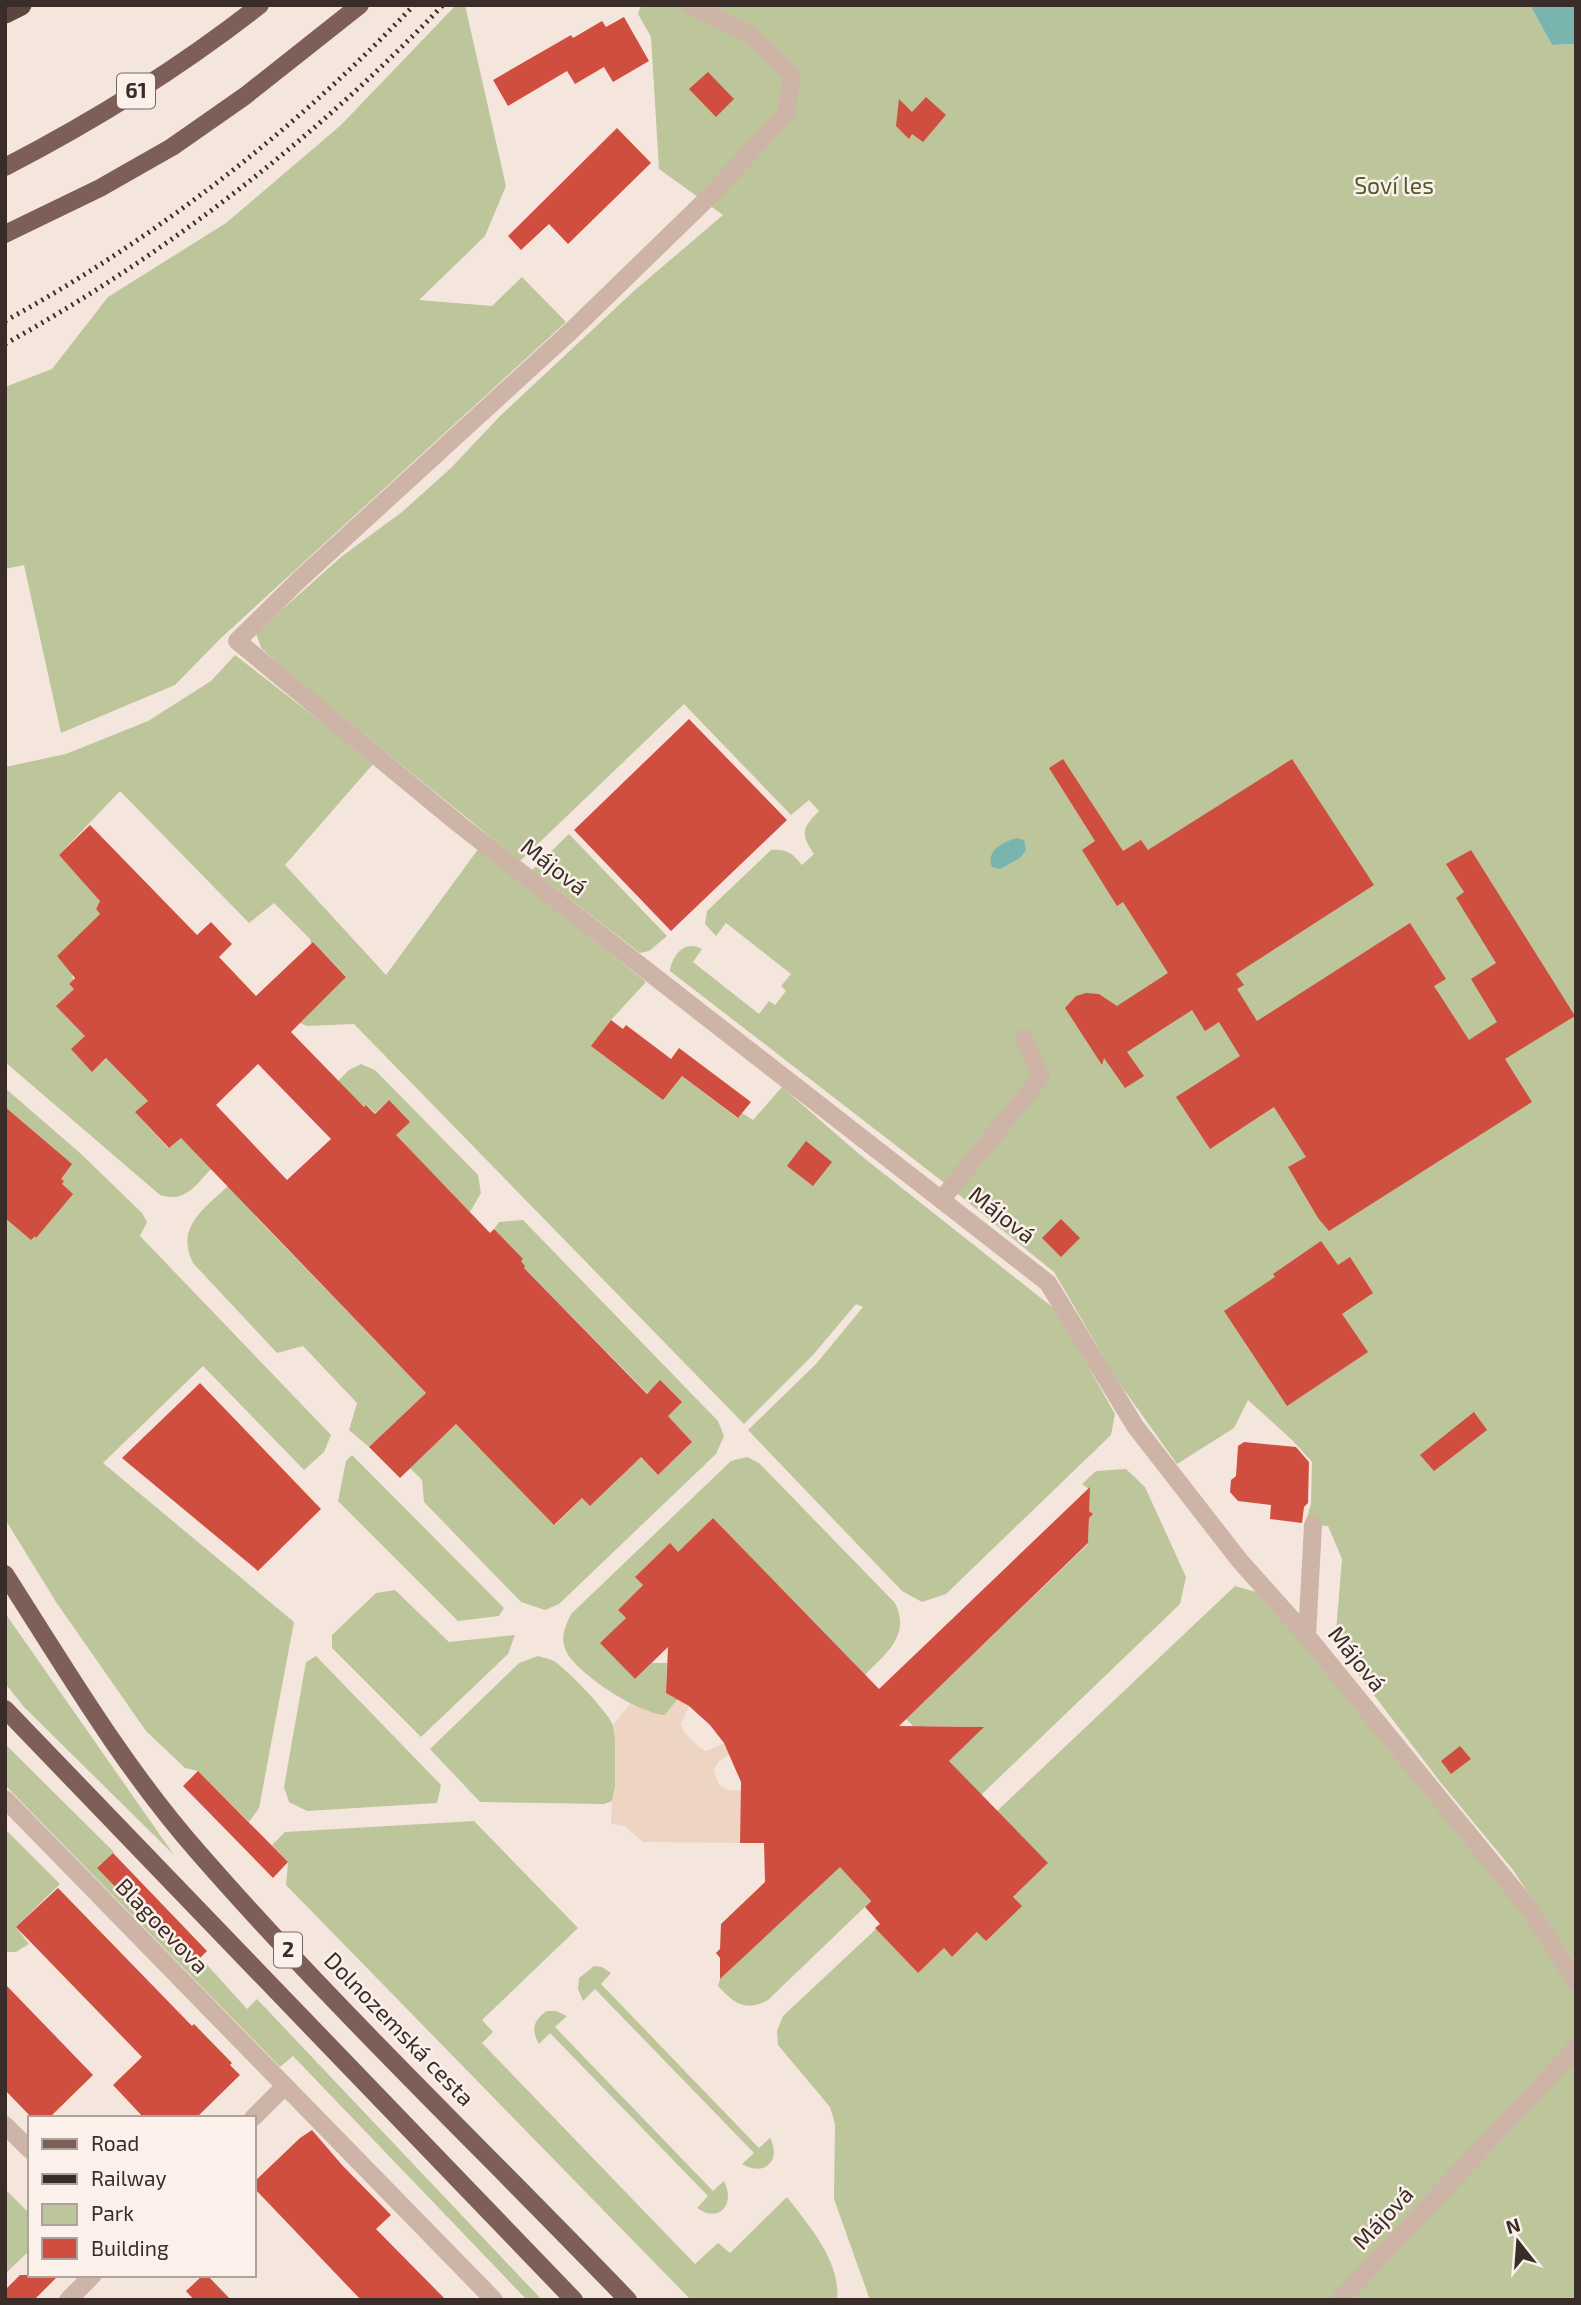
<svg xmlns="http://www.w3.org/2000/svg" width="1581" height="2305" font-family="'Exo 2',sans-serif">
	<rect width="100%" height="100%" fill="#f5e6dd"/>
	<g fill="#bdc59b">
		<polygon points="456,5 465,5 506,186 485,236 419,300 492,306 522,277 566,322 221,638 175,685 61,733 24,565 5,569 5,387 52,369 108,297 226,223 341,125"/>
		<path d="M 641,5 L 1530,5 L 1552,45 L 1576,44 L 1576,1965 L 1513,1870 L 1441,1783 L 1335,1644 L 1342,1559 L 1328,1526 L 1305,1524 L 1311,1504 L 1312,1462 L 1293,1441 L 1248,1400 L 1234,1428 L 1177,1464 L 1117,1380 L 1054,1272 L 942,1181 L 670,971 C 672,955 685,939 702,949 L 693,962 L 759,1014 L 769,1001 L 775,1005 L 786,991 L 781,986 L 791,974 L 726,923 L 716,936 L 705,924 L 707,911 L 771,850 C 787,849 792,853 802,865 L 814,854 C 800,834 802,828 819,811 L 809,800 L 791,815 L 684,704 L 520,861 L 291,675 L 261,648 L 256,633 L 341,557 L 402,512 L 451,468 L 500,416 L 635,290 L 723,215 L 659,169 L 651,37 L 638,14 Z"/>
		<path d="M 235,655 L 374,763 L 285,865 L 386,975 L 479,848 L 646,982 L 611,1020 L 592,1046 L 663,1100 L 682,1076 L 737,1118 L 742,1113 L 753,1120 L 782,1087 L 859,1154 L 1056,1310 L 1115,1414 L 1111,1435 L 946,1594 L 922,1602 L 902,1591 L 748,1430 L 816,1364 L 863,1307 L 856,1304 L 813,1355 L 744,1424 L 354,1024 L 307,1026 L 300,1023 L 346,976 L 313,942 L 311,944 L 310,939 L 274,903 L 249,923 L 120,791 L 59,855 L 98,897 L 100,901 L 96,909 L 100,914 L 57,956 L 72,972 L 73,980 L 69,984 L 74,989 L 57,1006 L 91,1041 L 93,1071 L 107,1058 L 148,1101 L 136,1113 L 168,1148 L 181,1138 L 211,1169 C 195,1186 185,1203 160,1195 L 5,1062 L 5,767 L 66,754 L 148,721 L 211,681 Z"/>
		<polygon points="569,834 667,936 649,951 640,953 532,870"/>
		<polygon points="361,1064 375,1070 478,1175 481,1193 470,1212 380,1119 389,1100 375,1113 367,1105 364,1107 338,1081 349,1070"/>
		<polygon points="5,1088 80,1153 142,1213 147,1222 140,1236 331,1435 324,1452 304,1470 203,1366 103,1463 294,1622 259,1808 249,1822 198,1771 185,1768 146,1731 56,1602 5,1519"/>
		<path d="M 228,1186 L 257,1213 L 255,1216 L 426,1393 L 369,1447 L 349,1430 L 357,1403 L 303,1346 L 277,1353 L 193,1263 C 175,1227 204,1209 228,1186 Z"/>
		<polygon points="523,1220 718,1421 724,1436 716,1454 559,1604 545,1610 521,1602 424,1502 422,1480 410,1468 456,1424 555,1525 582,1498 590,1506 621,1476 633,1449 658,1475 692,1442 652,1399 651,1390 647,1393 524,1268 525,1266 494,1229 499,1222"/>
		<polygon points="352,1455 504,1608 499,1616 458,1621 338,1501 346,1461"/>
		<path d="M 747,1457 L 759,1463 L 895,1603 C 911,1636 886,1653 865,1675 L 713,1518 L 671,1559 L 662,1551 L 636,1576 L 643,1585 L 618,1610 L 626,1618 L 601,1643 L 635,1679 L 652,1663 L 667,1663 L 666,1693 L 678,1699 L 665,1715 C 640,1715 576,1673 566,1651 C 560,1637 565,1627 571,1614 L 731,1461 Z"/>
		<polygon points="1126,1469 1145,1487 1186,1577 1180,1604 981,1795 949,1761 983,1727 926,1726 919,1732 906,1719 1088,1544 1089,1518 1092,1514 1089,1511 1089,1489 1082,1484 1096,1471"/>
		<polygon points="1235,1586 1263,1594 1576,1974 1576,2300 870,2300 834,2199 835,2124 830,2107 778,2045 777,2031 783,2016 876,1929 918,1973 944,1948 952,1957 1047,1864 997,1811"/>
		<polygon points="395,1590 449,1642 515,1635 508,1654 421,1737 332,1648 332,1635 376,1593"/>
		<polygon points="5,1613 174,1855 24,1707 5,1683"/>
		<polygon points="316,1656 441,1785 437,1803 307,1811 289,1802 284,1787 306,1662"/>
		<path d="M 538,1656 C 544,1658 553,1659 558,1664 C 571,1674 607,1711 613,1725 C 619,1740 617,1786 612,1801 L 604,1804 L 480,1802 L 430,1749 L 519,1663 Z"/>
		<polygon points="5,1744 114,1852 97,1868 192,1966 201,1958 247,2009 257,1999 542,2300 527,2300 293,2056 280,2067 5,1785"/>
		<path d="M 474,1821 L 578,1928 L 482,2020 L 493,2032 L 482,2043 L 695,2264 L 718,2243 L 730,2253 L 787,2197 C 809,2226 841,2261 837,2300 L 691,2300 L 286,1885 L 288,1862 L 272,1845 L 285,1832 Z"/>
		<polygon points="5,1829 60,1884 16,1927 29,1944 16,1952 5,1952"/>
		<path d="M 844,1862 L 861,1880 L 856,1885 L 871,1901 L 768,2000 C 745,2012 735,2004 718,1986 L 720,1979 Z"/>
		<path d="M 594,1966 L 602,1967 L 611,1973 L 601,1984 L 759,2148 L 770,2138 C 782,2161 764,2177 742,2164 L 754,2153 L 595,1989 L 583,2001 L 578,1989 L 579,1978 Z"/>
		<path d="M 547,2011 L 556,2011 L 567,2016 L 555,2027 L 713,2191 L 724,2181 C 736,2204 719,2224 697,2208 L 708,2196 L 550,2033 L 539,2044 C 531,2030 533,2020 547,2011 Z"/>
		<polygon points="5,2189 30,2214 30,2250 5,2274"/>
	</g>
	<polygon fill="#eed5c3" points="678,1699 689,1706 681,1724 684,1732 699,1747 706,1751 724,1743 731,1754 719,1761 714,1770 719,1785 729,1790 741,1790 740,1843 643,1842 624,1826 611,1824 612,1801 615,1792 615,1740 613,1725 630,1704 659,1715 665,1715"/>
	<g fill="#79b4ae">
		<polygon points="1530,5 1576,5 1576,44 1552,45"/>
		<path d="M 1017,838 L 1024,840 L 1026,850 L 1020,858 L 1000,869 L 992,867 C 985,851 1003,842 1017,838 Z"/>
	</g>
	<g fill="#d04e3f" fill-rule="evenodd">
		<polygon points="624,17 649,61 613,82 604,67 575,84 567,71 508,106 493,80 571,35 573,38 602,21 606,27"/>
		<polygon points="708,72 734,99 716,117 689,89"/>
		<polygon points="926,97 946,115 923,142 912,134 909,139 896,126 899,99 912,112"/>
		<polygon points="617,128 651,163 568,244 549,224 521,250 508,236"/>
		<polygon points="689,719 787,820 671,931 574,830"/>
		<polygon points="1063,759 1123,851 1141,840 1148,850 1292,759 1374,885 1236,974 1244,985 1237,989 1257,1021 1410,923 1446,979 1434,986 1469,1040 1497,1022 1471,979 1496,963 1456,898 1464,892 1446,864 1471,850 1575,1016 1505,1059 1532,1102 1329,1231 1318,1218 1288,1167 1306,1157 1274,1107 1210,1149 1176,1097 1240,1056 1219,1022 1205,1031 1192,1010 1127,1052 1144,1076 1125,1088 1104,1058 1102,1065 1065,1008 1076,996 1086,993 1099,994 1117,1006 1168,973 1123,902 1117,906 1082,850 1095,841 1049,768"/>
		<path d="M 90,825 L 197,935 L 211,922 L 232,944 L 219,957 L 256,996 L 313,942 L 346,977 L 291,1032 L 364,1107 L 366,1105 L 375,1114 L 389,1100 L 410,1122 L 396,1135 L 490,1233 L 494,1229 L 523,1259 L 521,1261 L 525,1266 L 524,1268 L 647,1394 L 660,1380 L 682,1402 L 668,1416 L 692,1442 L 658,1475 L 641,1457 L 590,1506 L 582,1498 L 554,1525 L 456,1424 L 400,1478 L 369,1447 L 426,1393 L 181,1138 L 169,1148 L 135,1112 L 148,1101 L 106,1058 L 92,1072 L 71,1049 L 85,1036 L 56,1006 L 74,989 L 69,984 L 75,978 L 57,956 L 100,914 L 96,909 L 100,901 L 59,855 ZM 258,1064 L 331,1139 L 287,1180 L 216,1105 Z"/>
		<polygon points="611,1020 623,1029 626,1025 671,1059 679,1048 751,1102 738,1118 682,1076 663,1100 591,1046"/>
		<polygon points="5,1107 72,1164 61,1179 64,1181 62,1184 73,1194 36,1238 35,1236 31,1240 5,1218"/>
		<polygon points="806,1141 832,1162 813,1186 787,1166"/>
		<polygon points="1061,1219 1080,1238 1061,1257 1042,1238"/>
		<polygon points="1321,1241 1338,1265 1350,1257 1373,1293 1342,1314 1368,1352 1287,1406 1224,1311 1275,1277 1273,1274"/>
		<polygon points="200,1383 321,1509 258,1571 122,1458"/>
		<polygon points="1474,1412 1487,1430 1434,1471 1420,1455"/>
		<polygon points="1244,1442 1296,1447 1309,1462 1308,1503 1304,1507 1302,1523 1270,1519 1271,1505 1238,1501 1230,1492 1231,1480 1236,1476 1238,1446"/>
		<polygon points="1090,1487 1089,1511 1093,1514 1089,1518 1088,1543 899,1726 984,1727 949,1761 1048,1863 1013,1897 1022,1906 986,1941 977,1932 952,1957 944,1948 918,1973 875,1928 880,1924 865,1907 871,1901 840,1867 720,1979 720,1958 716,1953 720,1949 721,1924 765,1882 764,1843 740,1843 741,1782 724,1743 710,1725 689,1706 666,1693 668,1647 635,1679 600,1643 626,1618 618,1610 643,1585 635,1577 670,1543 678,1552 713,1518 879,1689"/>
		<polygon points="1460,1746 1471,1759 1451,1774 1441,1761"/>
		<polygon points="198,1771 288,1862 273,1878 183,1786"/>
		<polygon points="113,1853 207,1951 192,1966 97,1868"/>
		<polygon points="58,1888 192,2026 194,2024 232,2063 230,2065 240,2075 196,2118 144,2118 113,2085 142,2057 16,1927"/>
		<polygon points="5,1984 93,2075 49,2118 32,2118 5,2090"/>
		<polygon points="312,2130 342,2165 391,2215 376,2229 446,2300 361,2300 254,2188 254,2182 300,2138"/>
		<polygon points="20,2275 59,2275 34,2300 5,2300 5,2290"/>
		<polygon points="203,2275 207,2275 231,2300 194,2300 186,2291"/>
	</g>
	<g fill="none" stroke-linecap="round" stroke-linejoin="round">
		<g stroke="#ceb4a7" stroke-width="18">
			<polyline points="690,5 749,34 792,75 786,113 711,195 571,331 300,579 237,641 460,825 1048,1283 1135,1426 1240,1561 1307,1636 1529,1908 1576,1982"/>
			<polyline points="942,1199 1041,1077 1024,1038"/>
			<polyline points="1307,1636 1313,1525"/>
			<polyline points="5,1799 494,2300"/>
			<polyline points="253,2118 284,2087"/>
			<polyline points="5,2125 30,2150"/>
			<polyline points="68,2300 93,2275"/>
			<polyline points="1340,2300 1576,2048"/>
		</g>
		<g stroke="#7d5f58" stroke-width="18">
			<path d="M 5,167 C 94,121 181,67 260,5"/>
			<polyline points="5,234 100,188 172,147 245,96 360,5"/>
			<path d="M 5,1574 C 65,1668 124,1768 198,1852 C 334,2008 485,2151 628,2300"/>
			<polyline points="5,1709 574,2300"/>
		</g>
		<polyline stroke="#5c443f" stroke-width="21" points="5,13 21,5"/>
		<g stroke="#3a2c28" stroke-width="5" stroke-dasharray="2 5" stroke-linecap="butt">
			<path d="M 5,321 C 155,239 297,129 414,5"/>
			<path d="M 5,344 C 167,254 315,139 443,5"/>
		</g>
	</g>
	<g text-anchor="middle" stroke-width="5" stroke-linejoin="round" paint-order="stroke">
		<g fill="#fbf1ea" stroke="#746762" stroke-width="2">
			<rect x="117" y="73.5" width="38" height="35" rx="5"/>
			<rect x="274" y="1932.5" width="28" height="35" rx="5"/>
		</g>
		<g font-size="21" font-weight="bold" fill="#3a2c28">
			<text x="136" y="98">61</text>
			<text x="288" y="1957">2</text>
		</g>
		<g font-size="23" fill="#505b2a" stroke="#fbf1ea">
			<text x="1394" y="194">Soví les</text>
		</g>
		<g font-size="23" fill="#3a2c28" stroke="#fbf1ea">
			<text transform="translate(554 867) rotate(38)" y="8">Májová</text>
			<text transform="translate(1002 1215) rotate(38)" y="8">Májová</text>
			<text transform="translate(1357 1659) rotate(51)" y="8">Májová</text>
			<text transform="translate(162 1926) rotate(46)" y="8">Blagoevova</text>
			<text transform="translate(399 2029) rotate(46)" y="8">Dolnozemská cesta</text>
			<text transform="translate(1383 2218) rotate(-47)" y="8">Májová</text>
		</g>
	</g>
	<rect width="1581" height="2305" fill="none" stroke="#3a2c28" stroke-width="14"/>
	<rect x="28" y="2116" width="228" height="161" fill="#fbf1ea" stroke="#aea29c" stroke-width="2"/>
	<rect x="42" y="2139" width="35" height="10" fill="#7d5f58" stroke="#aea29c" stroke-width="2"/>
	<text x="91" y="2151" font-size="21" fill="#3a2c28">Road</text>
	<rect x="42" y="2174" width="35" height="10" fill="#3a2c28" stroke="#aea29c" stroke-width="2"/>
	<text x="91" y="2186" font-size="21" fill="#3a2c28">Railway</text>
	<rect x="42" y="2204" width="35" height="21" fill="#bdc59b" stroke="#aea29c" stroke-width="2"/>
	<text x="91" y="2221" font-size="21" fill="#3a2c28">Park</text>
	<rect x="42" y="2238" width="35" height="21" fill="#d04e3f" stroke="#aea29c" stroke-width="2"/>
	<text x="91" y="2256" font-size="21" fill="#3a2c28">Building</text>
	<g transform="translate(1518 2242) rotate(343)" stroke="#fbf1ea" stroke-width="5" paint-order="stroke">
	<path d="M0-5L12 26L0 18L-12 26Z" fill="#3a2c28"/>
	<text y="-10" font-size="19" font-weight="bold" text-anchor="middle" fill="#3a2c28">N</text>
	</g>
</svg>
